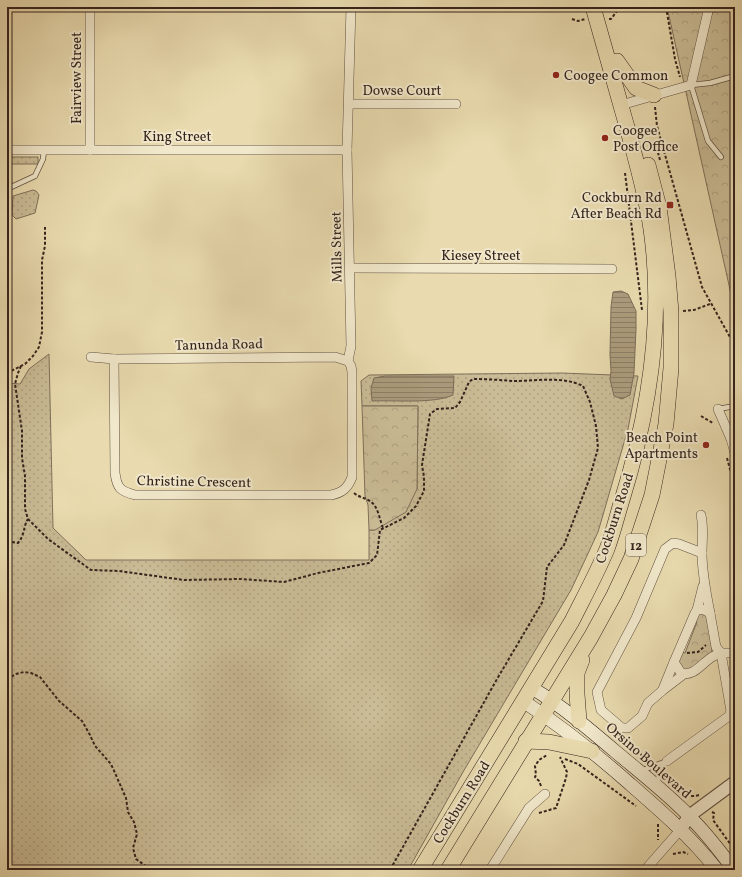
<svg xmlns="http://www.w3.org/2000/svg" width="742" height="877" font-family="Vollkorn,serif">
	<defs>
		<pattern id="grass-dots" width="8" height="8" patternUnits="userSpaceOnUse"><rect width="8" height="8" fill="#cabc96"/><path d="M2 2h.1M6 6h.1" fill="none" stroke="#aea181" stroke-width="1.8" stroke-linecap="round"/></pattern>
		<pattern id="forest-crowns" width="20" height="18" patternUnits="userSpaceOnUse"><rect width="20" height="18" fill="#cabc96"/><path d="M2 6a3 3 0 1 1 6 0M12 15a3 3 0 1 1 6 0" fill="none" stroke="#aea181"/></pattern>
		<pattern id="water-rules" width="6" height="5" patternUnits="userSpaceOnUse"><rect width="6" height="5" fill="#ab9c7d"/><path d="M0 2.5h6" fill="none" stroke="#8c7f66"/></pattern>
	</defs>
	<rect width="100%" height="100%" fill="#e9dbaf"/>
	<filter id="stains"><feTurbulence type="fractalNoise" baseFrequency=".005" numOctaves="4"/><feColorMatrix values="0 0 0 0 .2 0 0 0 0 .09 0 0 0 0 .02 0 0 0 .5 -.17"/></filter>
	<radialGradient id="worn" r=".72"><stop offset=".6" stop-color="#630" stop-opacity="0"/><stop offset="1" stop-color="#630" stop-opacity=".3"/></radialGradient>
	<g fill="url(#grass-dots)" stroke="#7f705a">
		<rect x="7" y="157" width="31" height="7"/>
		<polygon points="33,190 36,191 39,195 35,213 16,219 12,215 13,196"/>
		<polygon points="49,354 53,528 86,560 369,560 369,530 375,530 417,489 418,406 362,406 361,381 369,375 562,373 638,376 628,429 598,532 571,590 463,772 408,870 7,870 7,383 20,384 29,369"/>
	</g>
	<g fill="url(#forest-crowns)" stroke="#7f705a">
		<polygon points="667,7 735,7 735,312"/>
		<polygon points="362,406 418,406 417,489 406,512 375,530 369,530 368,505 365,496"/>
		<polygon points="702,613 707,615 712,650 711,653 694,667 684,671 678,665 681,652 685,653 697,622 694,621 699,614"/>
	</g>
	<g fill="url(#water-rules)" stroke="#7b6c57">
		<polygon points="621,291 628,294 636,311 636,329 634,373 630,395 622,399 614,396 610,379 611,371 610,355 611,307 613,292"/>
		<path d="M 385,376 L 454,376 L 453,395 C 434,404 395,400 372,401 L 371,388 L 374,378 Z"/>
	</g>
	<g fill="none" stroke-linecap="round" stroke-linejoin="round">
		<g stroke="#615142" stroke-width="6">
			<g id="service">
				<polyline points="721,157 708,141 691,85 710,83 735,76"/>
				<polyline points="7,189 35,176 43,159 44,150"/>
				<polyline points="718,409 735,406"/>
				<polyline points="641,771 667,761"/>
				<polyline points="658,784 659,772 667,761"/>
			</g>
		</g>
		<g stroke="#615142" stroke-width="10">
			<g id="minor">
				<polyline points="90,7 90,150"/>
				<polyline points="349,104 456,104"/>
				<polyline points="621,105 691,85 709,7"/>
				<polyline points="7,150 347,150"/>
				<polyline points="350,268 612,269"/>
				<polyline points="91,357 114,359 335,357 348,361"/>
				<path d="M 114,359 L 115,473 C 117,488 120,491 135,495 L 331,495 C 342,493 348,488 352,477 L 352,372 L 351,366 L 348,361 L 351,346 L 347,150 L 351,7"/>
				<polyline points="718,409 731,439 735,453"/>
				<path d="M 701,515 C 704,528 702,540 702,553 C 702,573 706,593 710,613"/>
				<path d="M 702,609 L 710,613 L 716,647 L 721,653 C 718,654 715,655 712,657 C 702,663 694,677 681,673 L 674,662 L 695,613 L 697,610 Z"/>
				<polyline points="697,610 703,586"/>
				<polyline points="684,674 663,690 648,703 642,716 628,728 622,728 601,710 597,692 636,618 665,549 673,543 679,544 702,553"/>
				<polyline points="663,689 674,662"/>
				<polyline points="667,761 729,716 731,711 721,653 735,653"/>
				<polyline points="490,870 529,808 545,794"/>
				<polyline points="645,870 681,829"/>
			</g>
		</g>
		<g stroke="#615142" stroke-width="14">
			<polyline id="tertiary" points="681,829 689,816 735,782"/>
		</g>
		<g stroke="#34231d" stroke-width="14">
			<g id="secondary">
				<path d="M 532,688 C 562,706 589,729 616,752 C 641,773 667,793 689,816 C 706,833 720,851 734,870"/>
				<path d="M 523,701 C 561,726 596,754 630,784 C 661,811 691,837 717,870"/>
			</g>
		</g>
		<g stroke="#34231d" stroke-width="16">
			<g id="primary">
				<polyline points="617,61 636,88 654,95"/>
				<polyline points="579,721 577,694 577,673 582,660"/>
				<polyline points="526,741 549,742 592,751"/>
				<path d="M 420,870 L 572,621 C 584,597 597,573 607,549 C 613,533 617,516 622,500 C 649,413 664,320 651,229 C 646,194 636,161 627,127 C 616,87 604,47 593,7"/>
				<polyline points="448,870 591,637 614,595 631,559 652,495 666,424 671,368 671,312 668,276 659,207 648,165"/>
			</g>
		</g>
		<g stroke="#34231d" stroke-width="2" stroke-dasharray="3 2" stroke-linecap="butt">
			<polyline points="666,7 675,59 680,77"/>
			<polyline points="572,19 578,21 585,19"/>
			<polyline points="609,19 611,19 620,7"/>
			<polyline points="655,107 657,126 702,287 735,346"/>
			<polyline points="660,160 656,145 658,142 661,140"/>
			<polyline points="625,173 642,310"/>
			<polyline points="683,311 694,310 710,304"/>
			<polyline points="7,355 12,370"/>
			<path d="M 21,366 L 18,373 L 15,384 L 22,431 L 22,458 L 25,476 L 25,509 L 28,519 L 48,539 L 91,570 L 119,571 L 184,580 L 240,579 L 284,582 L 318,573 L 369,563 L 377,555 L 380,530 L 404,518 L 416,506 L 424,491 L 424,477 L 422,465 L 430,414 L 437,409 L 455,408 L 460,402 L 469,382 L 473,379 C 486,379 500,380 513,381 C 536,381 563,376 583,386 L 590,402 L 596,426 L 598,448 L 589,480 L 564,545 L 547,567 L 543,601 L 497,679 L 390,870"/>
			<polyline points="7,373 25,364 33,356 39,347 42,332 42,260 45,246 45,227"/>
			<polyline points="701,416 713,423"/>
			<polyline points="727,458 735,488"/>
			<path d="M 354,493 C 360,498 367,498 371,502 C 378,506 380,521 383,528"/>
			<path d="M 7,541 L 18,543 C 25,535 23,527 28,519"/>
			<polyline points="687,653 698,652 706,645"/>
			<polyline points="7,679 16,674 24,672 31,673 40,677 59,701 82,721 90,735 95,746 111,764 126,798 128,812 134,822 137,834 133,848 136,859 151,870"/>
			<polyline points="622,737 648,761"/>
			<polyline points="565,759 578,764 636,806"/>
			<polyline points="541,786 539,781 535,777 536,775 535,766 539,760 547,755"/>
			<path d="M 682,792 C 688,796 692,797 699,795"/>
			<polyline points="712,812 714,813 713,820 731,845"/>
			<polyline points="539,813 556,808 566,778 567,772 560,757"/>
			<polyline points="658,824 658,840"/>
			<polyline points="673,854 683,852 688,854"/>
		</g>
		<use href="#service" stroke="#f1e8cb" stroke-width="4.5"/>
		<use href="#minor" stroke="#f1e8cb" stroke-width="9"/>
		<use href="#tertiary" stroke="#f1e8cb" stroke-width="12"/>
		<use href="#secondary" stroke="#f1e8cb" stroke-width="13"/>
		<use href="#primary" stroke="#e9dbaf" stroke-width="15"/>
	</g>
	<g fill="#8f2418" stroke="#f1e8cb" stroke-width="1.5">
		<circle cx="556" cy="75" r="4"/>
		<circle cx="605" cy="138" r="4"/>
		<rect x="666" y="201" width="8" height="8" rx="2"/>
		<circle cx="706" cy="445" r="4"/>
	</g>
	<g text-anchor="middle" stroke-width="4" stroke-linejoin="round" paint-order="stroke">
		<rect fill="#f1e8cb" stroke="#6d5e51" stroke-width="1" x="626" y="534" width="20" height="22" rx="3"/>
		<g font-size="13" font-weight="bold" fill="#34231d">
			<text x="636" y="550">12</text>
		</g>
		<g font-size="14" fill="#34231d" stroke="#f1e8cb" text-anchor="start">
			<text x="564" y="80">Coogee Common</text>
			<text x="613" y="135">Coogee<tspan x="613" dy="16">Post Office</tspan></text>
			<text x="662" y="202" text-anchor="end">Cockburn Rd<tspan x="662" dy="16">After Beach Rd</tspan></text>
			<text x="698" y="442" text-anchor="end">Beach Point<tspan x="698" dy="16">Apartments</tspan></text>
		</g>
		<g font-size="14" fill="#34231d" stroke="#f1e8cb">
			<text transform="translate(76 78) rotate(-90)" y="5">Fairview Street</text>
			<text x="402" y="95">Dowse Court</text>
			<text x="177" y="141">King Street</text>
			<text transform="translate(336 247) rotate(-91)" y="5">Mills Street</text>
			<text x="481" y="260">Kiesey Street</text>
			<text transform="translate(219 344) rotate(-1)" y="5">Tanunda Road</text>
			<text transform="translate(194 481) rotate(1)" y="5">Christine Crescent</text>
			<text transform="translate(614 518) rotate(-72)" y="5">Cockburn Road</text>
			<text transform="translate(649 760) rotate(41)" y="5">Orsino Boulevard</text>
			<text transform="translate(461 802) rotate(-58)" y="5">Cockburn Road</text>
		</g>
	</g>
	<rect width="742" height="877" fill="none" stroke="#e9dbaf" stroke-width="24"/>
	<rect x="8" y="8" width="726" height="861" fill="none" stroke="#34231d" stroke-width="2"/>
	<rect x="12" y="12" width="718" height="853" fill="none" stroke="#34231d"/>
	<rect width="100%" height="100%" filter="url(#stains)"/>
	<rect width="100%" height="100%" fill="url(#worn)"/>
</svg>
